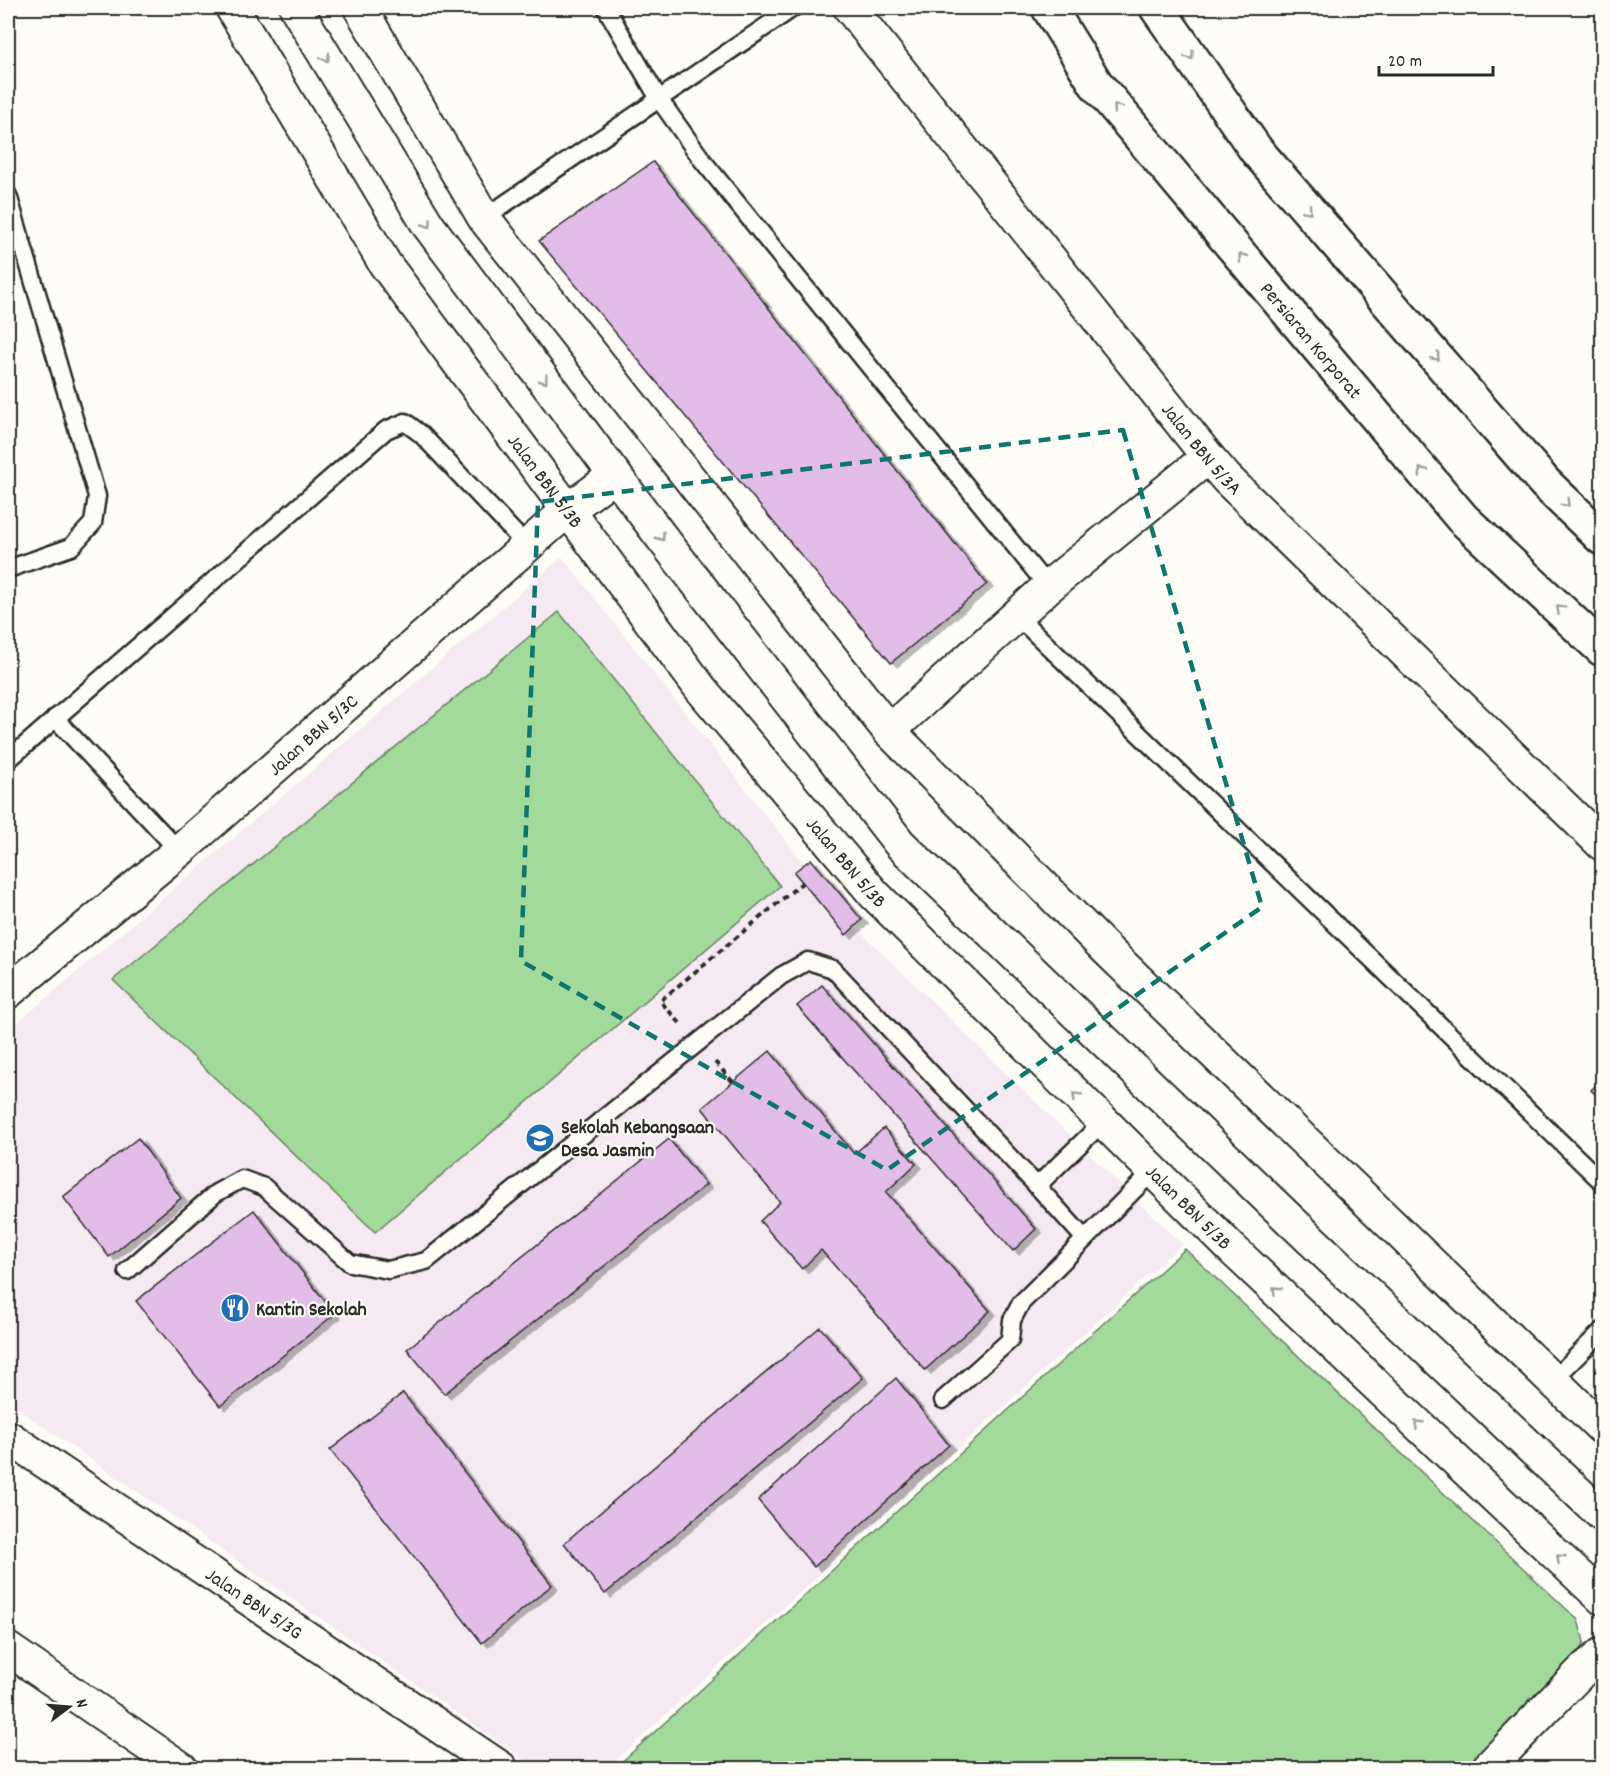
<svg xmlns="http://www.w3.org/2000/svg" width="1610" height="1776" font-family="Dekko,sans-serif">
	<defs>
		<filter id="shadow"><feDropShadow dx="6" dy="4" stdDeviation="0" flood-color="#0004"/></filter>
	</defs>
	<rect width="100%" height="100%" fill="#fdfcf7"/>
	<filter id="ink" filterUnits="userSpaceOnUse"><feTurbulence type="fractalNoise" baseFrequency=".0167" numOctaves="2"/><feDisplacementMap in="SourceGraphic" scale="12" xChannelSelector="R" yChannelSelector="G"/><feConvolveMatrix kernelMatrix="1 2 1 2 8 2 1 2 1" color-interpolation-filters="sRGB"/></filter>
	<g filter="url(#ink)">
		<polygon fill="#f5e9f2" points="562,557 850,922 1182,1244 607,1768 537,1768 8,1402 8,1031"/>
		<g fill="#a4d99c" stroke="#688264" stroke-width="1.5">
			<polygon points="559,612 780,886 375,1232 113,980"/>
			<polygon points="1185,1249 1578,1620 1584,1642 1574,1662 1469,1768 615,1768"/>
		</g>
		<g fill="#e1bde7" stroke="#2b2b2b" stroke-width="1.5" filter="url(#shadow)">
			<polygon points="653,162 987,584 891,663 539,241"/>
			<polygon points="811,859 862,920 846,935 794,872"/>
			<polygon points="822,985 1036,1229 1013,1251 797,1006"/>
			<polygon points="770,1051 854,1154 884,1128 916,1164 886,1192 990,1311 925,1370 821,1250 802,1269 760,1221 780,1202 702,1108"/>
			<polygon points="1602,1080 1602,1101 1591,1090"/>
			<polygon points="138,1138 181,1198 109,1257 63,1197"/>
			<polygon points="669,1139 706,1185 444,1394 407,1349"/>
			<polygon points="254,1210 335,1314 220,1406 136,1301"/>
			<polygon points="820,1327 863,1378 605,1594 564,1543"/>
			<polygon points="896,1378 949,1445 814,1567 758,1500"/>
			<polygon points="403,1393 552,1585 482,1643 330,1450"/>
		</g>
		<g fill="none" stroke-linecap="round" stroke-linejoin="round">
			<g stroke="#2b2b2b" stroke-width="21">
				<g id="lane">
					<polyline points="606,8 659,99 703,161 1048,587"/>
					<polyline points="8,195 97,496 93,523 71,547 8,569"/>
					<polyline points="484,218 793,8"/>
					<polyline points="1017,616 1602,1182"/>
					<polyline points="55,718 179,851"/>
					<polyline points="8,760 386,430 405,422 421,434 527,546"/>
					<polyline points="1037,1186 1085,1239"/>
					<polyline points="127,1271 216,1193 242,1179 264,1187 350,1263 388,1270 426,1261 781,976 808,961 833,969 1037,1186 1103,1122"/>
					<polyline points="1553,1380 1602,1331"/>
					<polyline points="943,1400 1010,1340 1012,1320 1021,1303 1153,1171"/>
				</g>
			</g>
			<g stroke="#2b2b2b" stroke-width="36">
				<g id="street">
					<path id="s1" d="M 232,8 L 385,264 L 701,689 L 874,894 L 1232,1249 L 1602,1598"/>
					<polyline points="296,8 428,225 659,534 900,844 1287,1217 1602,1515"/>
					<polyline points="360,8 484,218 889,731 1108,951 1602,1428"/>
					<path id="s2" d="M 850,8 L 1208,457 L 1227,479 L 1602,844"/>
					<polyline points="889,731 1048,587 1208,457"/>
					<path id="s3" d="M 8,992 L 179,851 L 527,546 L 568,510 L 615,475"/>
					<path id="s4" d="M 8,1437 L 501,1768"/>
					<polyline points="8,1649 181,1768"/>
					<polyline points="1488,1768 1585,1668 1602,1654"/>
				</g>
			</g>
			<g stroke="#2b2b2b" stroke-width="38">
				<g id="secondary">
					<path id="s5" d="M 1049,8 L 1096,84 L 1462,518 L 1602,649"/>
					<polyline points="1157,8 1256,150 1545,483 1602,538"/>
				</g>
			</g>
			<g stroke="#2b2b2b" stroke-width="4" stroke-dasharray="6 4.5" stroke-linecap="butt">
				<polyline points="680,1023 660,1001 803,882"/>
				<polyline points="715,1062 733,1082"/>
			</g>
			<use href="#lane" stroke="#fdfcf7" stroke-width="16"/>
			<use href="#street" stroke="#fdfcf7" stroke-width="32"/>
			<use href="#secondary" stroke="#fdfcf7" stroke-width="33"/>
		</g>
		<defs><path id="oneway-chevron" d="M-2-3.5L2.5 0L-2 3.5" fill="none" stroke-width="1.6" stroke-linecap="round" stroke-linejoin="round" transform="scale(1.5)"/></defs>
		<g stroke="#9e9e9b">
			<use href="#oneway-chevron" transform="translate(1190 56) rotate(55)"/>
			<use href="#oneway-chevron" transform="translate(326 58) rotate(59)"/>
			<use href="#oneway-chevron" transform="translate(1117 108) rotate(-130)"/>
			<use href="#oneway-chevron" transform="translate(1308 210) rotate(49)"/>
			<use href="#oneway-chevron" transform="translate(428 224) rotate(56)"/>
			<use href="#oneway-chevron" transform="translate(1242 257) rotate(-130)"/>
			<use href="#oneway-chevron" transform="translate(1436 357) rotate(49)"/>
			<use href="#oneway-chevron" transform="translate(544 380) rotate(53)"/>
			<use href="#oneway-chevron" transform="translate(1422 471) rotate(-130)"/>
			<use href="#oneway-chevron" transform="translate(1566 503) rotate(44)"/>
			<use href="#oneway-chevron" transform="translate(661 537) rotate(53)"/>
			<use href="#oneway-chevron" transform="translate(1560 609) rotate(-137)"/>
			<use href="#oneway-chevron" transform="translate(1076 1096) rotate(-135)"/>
			<use href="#oneway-chevron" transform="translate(1276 1290) rotate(-137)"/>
			<use href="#oneway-chevron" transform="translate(1418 1424) rotate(-137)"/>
			<use href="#oneway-chevron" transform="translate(1560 1558) rotate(-137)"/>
		</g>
	</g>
	<path fill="none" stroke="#0f766e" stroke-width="4.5" stroke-dasharray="12 8" stroke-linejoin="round" d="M 1123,430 L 1262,907 L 887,1170 L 521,961 L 538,502 Z"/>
	<defs>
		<g id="school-disc" transform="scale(1.5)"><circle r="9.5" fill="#1f6fb2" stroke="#fdfcf7"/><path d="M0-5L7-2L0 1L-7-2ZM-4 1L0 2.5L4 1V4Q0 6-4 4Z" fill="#fff"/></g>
		<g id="restaurant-disc" transform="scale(1.5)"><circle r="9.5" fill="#1f6fb2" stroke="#fdfcf7"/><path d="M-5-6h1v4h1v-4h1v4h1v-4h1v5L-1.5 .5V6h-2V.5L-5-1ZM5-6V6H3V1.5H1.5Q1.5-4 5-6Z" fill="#fff"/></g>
	</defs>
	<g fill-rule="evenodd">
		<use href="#school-disc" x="540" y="1138"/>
		<use href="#restaurant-disc" x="235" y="1308"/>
	</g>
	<g text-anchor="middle" stroke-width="4.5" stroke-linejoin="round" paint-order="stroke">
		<g font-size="20" fill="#2b2b2b" stroke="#fdfcf7">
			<text dy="7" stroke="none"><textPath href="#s5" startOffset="424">Persiaran Korporat</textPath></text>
			<text dy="7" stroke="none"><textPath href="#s2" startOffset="564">Jalan BBN 5/3A</textPath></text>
			<text dy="7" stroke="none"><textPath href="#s1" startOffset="568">Jalan BBN 5/3B</textPath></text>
			<text dy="7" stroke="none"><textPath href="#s3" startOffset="399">Jalan BBN 5/3C</textPath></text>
			<text dy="7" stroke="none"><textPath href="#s1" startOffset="1054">Jalan BBN 5/3B</textPath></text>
			<text dy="7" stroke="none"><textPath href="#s1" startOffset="1540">Jalan BBN 5/3B</textPath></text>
			<text dy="7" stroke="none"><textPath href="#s4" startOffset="297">Jalan BBN 5/3G</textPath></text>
		</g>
		<g font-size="20" font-weight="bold" fill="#2b2b2b" stroke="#fdfcf7" text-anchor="start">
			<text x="561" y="1133">Sekolah Kebangsaan<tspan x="561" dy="23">Desa Jasmin</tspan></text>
			<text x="256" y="1315">Kantin Sekolah</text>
		</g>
	</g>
	<rect width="1610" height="1776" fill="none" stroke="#fdfcf7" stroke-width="30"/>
	<rect x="15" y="15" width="1580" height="1746" fill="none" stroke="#2b2b2b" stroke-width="2" filter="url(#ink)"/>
	<g transform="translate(69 1707) rotate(74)" stroke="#fdfcf7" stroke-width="4.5" paint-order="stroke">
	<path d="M0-4.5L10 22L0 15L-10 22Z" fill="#2b2b2b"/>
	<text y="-9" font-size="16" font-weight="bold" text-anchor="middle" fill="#2b2b2b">N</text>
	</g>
	<path d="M1379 66v9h114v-9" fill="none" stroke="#2b2b2b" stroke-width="3"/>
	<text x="1388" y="66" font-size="18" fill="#2b2b2b" stroke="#fdfcf7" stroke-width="4.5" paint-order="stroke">20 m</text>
</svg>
